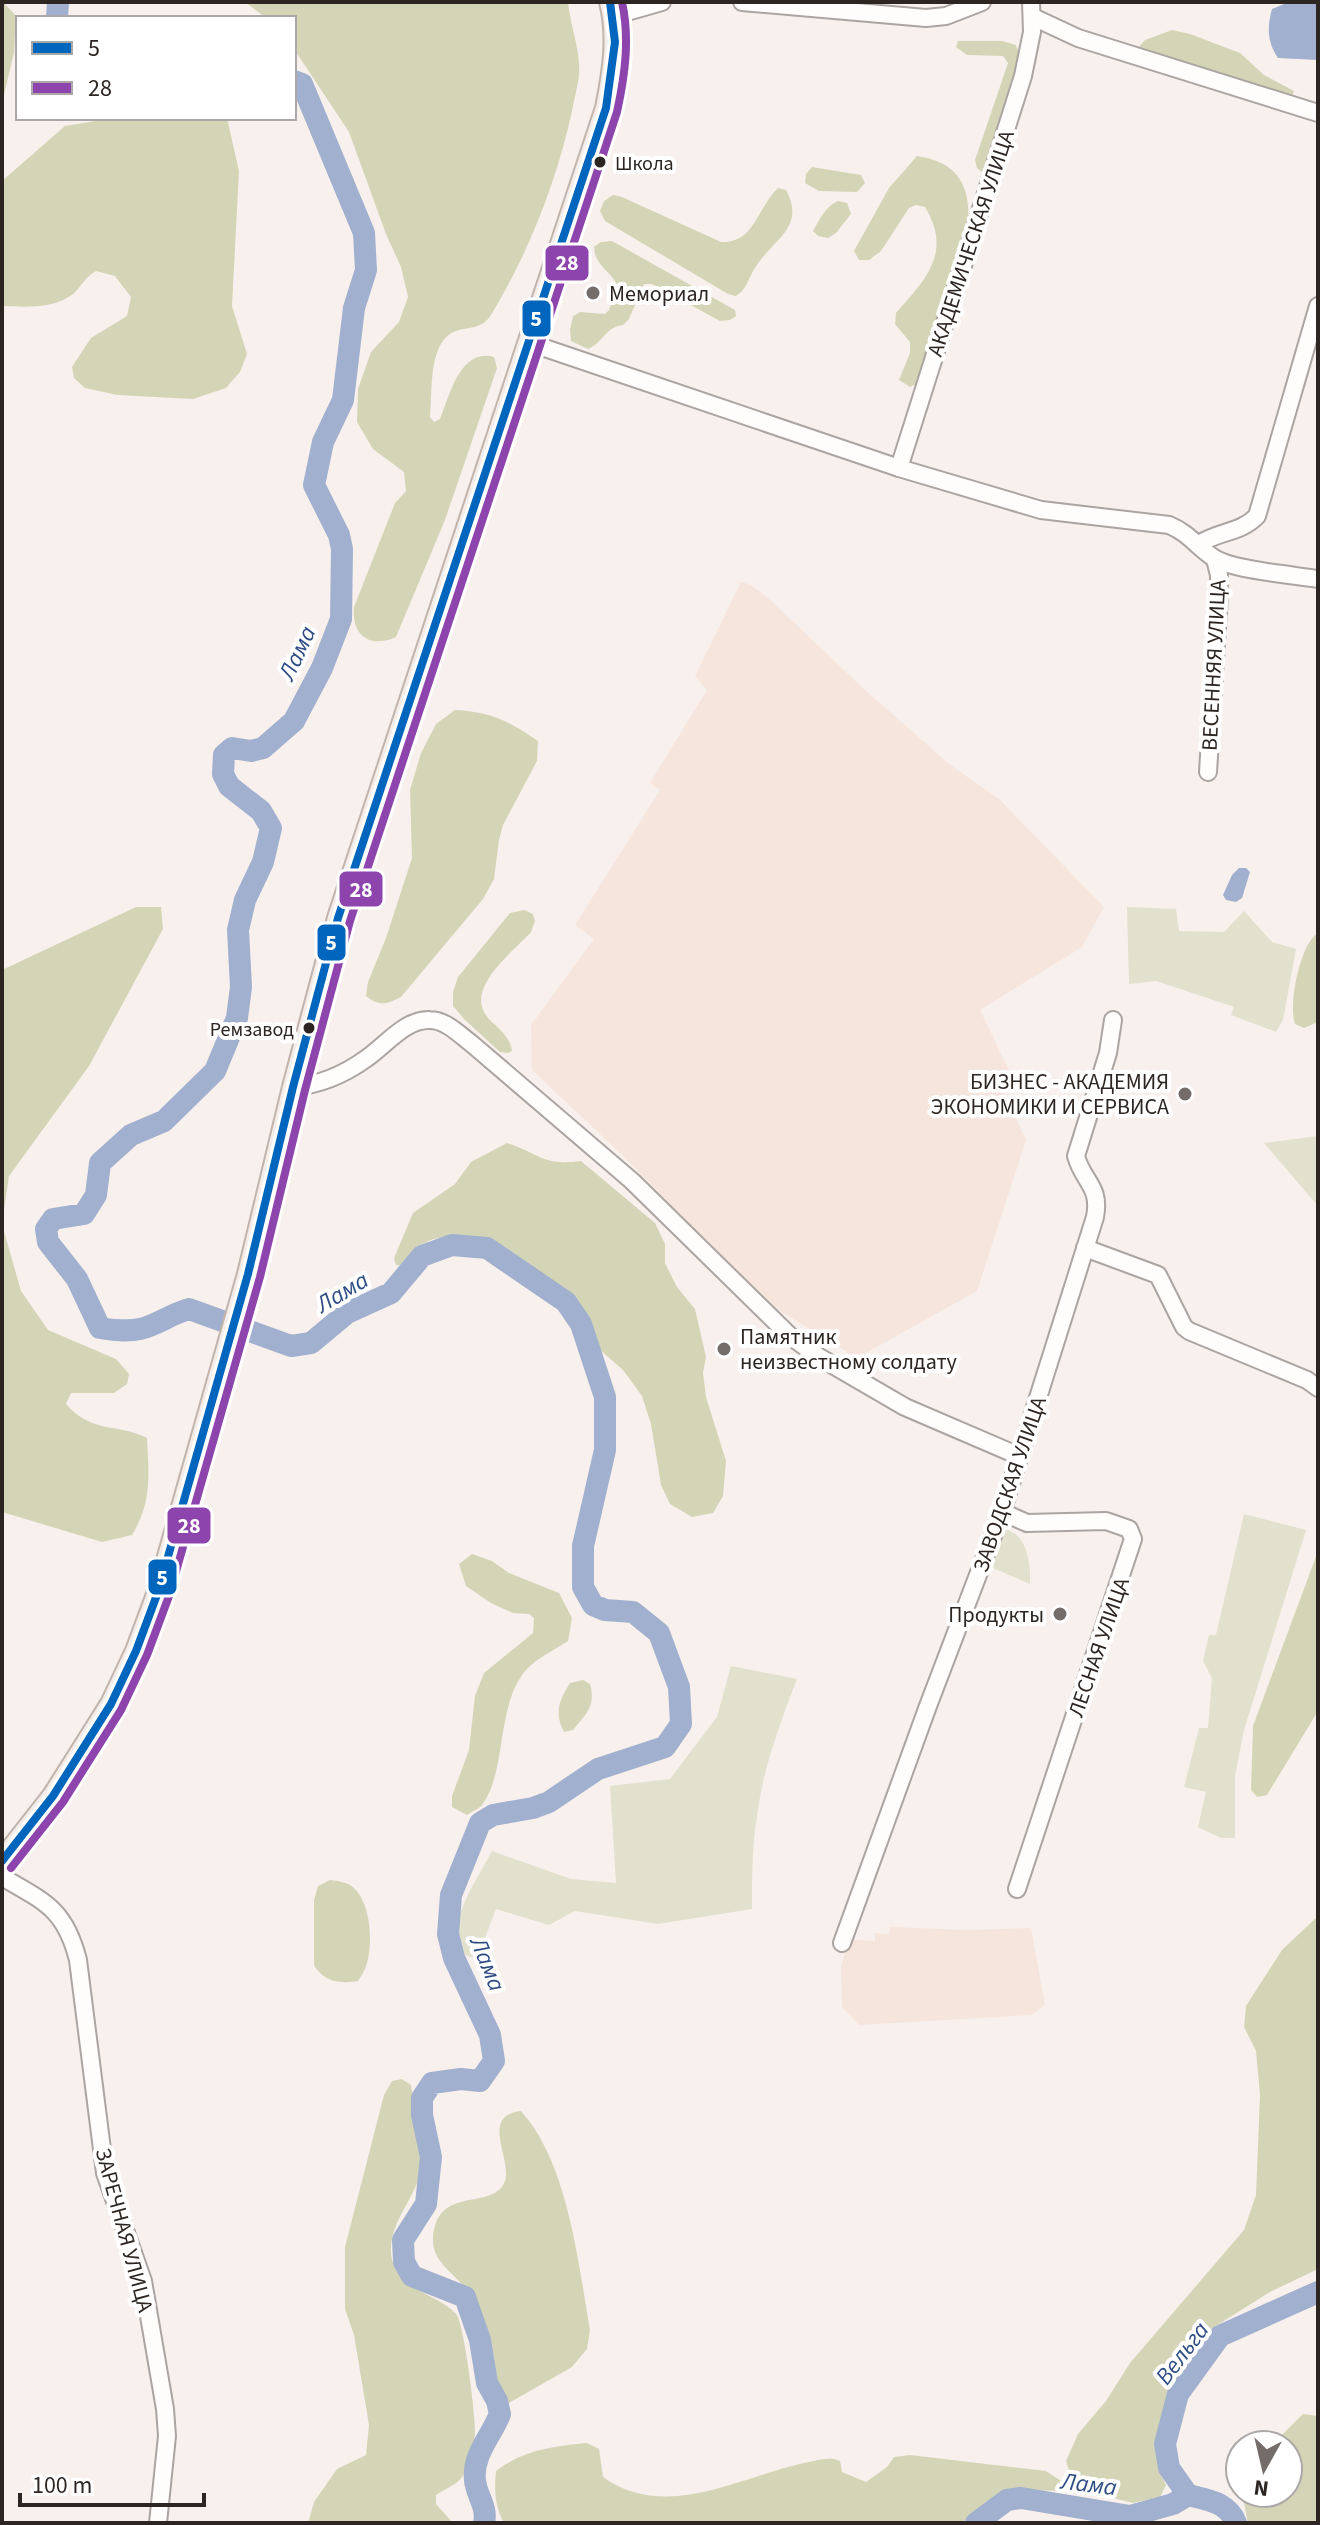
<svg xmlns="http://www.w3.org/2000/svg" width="1320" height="2525" font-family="'Source Sans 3',sans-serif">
	<rect width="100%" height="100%" fill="#f8f0ec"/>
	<g fill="#f6e5dc">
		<polygon points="741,582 751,585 769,599 864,689 949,764 999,799 1104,907 1082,947 980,1010 1014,1081 1001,1086 1026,1140 977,1291 857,1358 767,1303 621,1154 532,1070 531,1025 594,939 575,925 660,790 650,783 707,690 695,676"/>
		<polygon points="890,1927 966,1930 1031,1928 1045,2005 1031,2015 859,2025 842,2007 841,1966 850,1939 875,1941 875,1933 889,1934"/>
	</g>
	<g fill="#e1e1ce">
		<polygon points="1127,907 1176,909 1179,931 1224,932 1244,911 1272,942 1296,949 1283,1020 1276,1032 1231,1015 1234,1007 1156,981 1129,984"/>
		<polygon points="1318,1136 1318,1206 1264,1143"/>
		<polygon points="1244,1514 1306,1530 1244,1730 1235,1776 1235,1838 1221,1838 1198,1827 1206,1792 1184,1787 1199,1728 1208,1728 1212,1678 1203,1661 1209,1635 1216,1635"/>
		<path d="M 1000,1529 C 1027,1529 1031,1564 1030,1584 L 988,1566 Z"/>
		<path d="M 731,1666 L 797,1679 C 781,1721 764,1765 758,1810 C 752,1843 752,1876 752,1909 L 658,1924 L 575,1911 L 549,1925 L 496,1909 L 477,1959 L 462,1954 C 445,1921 477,1881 492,1851 L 571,1879 L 616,1883 L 610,1786 L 670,1779 L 717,1717 Z"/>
	</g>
	<g fill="#d4d5b7">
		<polygon points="3,2 16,16 14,52 2,104"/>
		<path d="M 245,2 L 568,2 C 570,26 581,50 579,75 C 578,86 574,99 572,111 C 557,180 530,249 494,310 C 484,328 477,326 459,330 C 427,338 433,391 430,417 L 434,422 L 440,419 C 450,395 460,348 494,357 L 497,368 L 445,520 L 396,637 C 370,649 351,635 354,607 L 395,503 L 406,491 L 404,472 L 373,449 L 357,422 L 358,389 L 371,352 L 399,322 L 408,297 L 401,267 L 386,234 L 349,132 L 294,49 L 294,18 L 266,18 Z"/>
		<polygon points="1172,30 1190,34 1240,53 1264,75 1294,91 1292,97 1141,51 1139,47 1145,40"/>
		<polygon points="958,41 1002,41 1016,45 1020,57 986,168 982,172 977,168 975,160 1008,63 1003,56 967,55 956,47"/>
		<path d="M 114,118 L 227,118 L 239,171 L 232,306 L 247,354 L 240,372 L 226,388 L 193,399 L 117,395 L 85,388 L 74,378 L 72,367 L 91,338 L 127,316 L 131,297 L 115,276 L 96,271 C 84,278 82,286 73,294 C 54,309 25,307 2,306 L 2,181 L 65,126 Z"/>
		<path d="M 917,156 C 962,163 971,189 968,230 L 916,384 L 910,387 L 899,380 L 910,353 L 910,342 L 895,324 L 896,313 C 925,280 953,253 925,207 L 916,205 L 909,208 L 881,251 L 869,260 L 859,260 L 854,251 L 889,188 Z"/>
		<polygon points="812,167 861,175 865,183 857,192 819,191 805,183 806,174"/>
		<path d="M 778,188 L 786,190 C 806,227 774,239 757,265 C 749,275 748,289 736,296 L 728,294 L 605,221 L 600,211 L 604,201 L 613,195 L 622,197 L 721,242 C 755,243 756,209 778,188 Z"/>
		<path d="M 838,201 L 847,203 L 851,214 L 836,233 L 828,238 L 818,236 L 813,231 C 820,219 825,207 838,201 Z"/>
		<path d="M 612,241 L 735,310 L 736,316 L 730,320 L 720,321 L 652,284 L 644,284 L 629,319 L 623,325 C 605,327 603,343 588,349 L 571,341 L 570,330 L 573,316 L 580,312 L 605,314 L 609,310 L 617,285 C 610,270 595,266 594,247 L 601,242 Z"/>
		<path d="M 455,710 C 491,712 509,721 538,741 L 537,761 L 503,825 L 499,840 L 494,879 L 483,899 L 401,997 C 388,1004 379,1007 366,996 L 368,982 L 386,938 L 412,858 L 410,790 L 421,753 L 436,724 Z"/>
		<path d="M 136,907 L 161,907 L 163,929 L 89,1066 L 9,1176 L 2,1224 L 21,1291 L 48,1330 L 116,1359 L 129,1374 L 127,1384 L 114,1393 L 71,1393 L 66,1404 C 92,1434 118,1423 147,1438 C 149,1475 152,1502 132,1535 L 102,1542 L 2,1512 L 2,970 Z"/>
		<path d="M 524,910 L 533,914 L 535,921 L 531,932 C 511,954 461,991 490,1020 C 499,1029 511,1038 512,1051 L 508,1053 L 500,1052 L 464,1019 L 453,1006 L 453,992 L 458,977 L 510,913 Z"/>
		<path d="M 1318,933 L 1318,1022 L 1304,1028 L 1295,1024 C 1288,1005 1300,943 1318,933 Z"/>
		<path d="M 507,1143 C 541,1154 541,1166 581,1161 L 655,1223 L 665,1244 L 665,1263 L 677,1287 L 695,1309 L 706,1357 L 703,1373 L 706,1397 L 726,1461 L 723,1496 L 713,1513 L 692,1517 L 670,1504 L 661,1485 L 651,1424 L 642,1396 L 623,1370 L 598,1348 L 586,1314 L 569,1294 L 533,1267 L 495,1245 L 466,1235 L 433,1239 L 416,1247 L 403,1266 L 396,1265 L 394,1258 L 413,1213 L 455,1184 L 471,1162 Z"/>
		<polygon points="1318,1551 1318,1711 1267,1795 1257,1797 1251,1790 1253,1726"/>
		<path d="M 472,1554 L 492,1561 L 509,1573 L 559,1593 L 572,1618 L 568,1641 C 556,1649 537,1658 527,1669 C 495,1704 508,1770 482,1805 C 479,1809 471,1812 467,1815 L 452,1807 L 452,1796 L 469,1750 L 475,1696 L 484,1673 L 533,1633 L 534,1618 L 529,1614 L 513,1613 L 491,1603 L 466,1586 L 459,1564 Z"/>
		<path d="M 583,1680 L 590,1684 C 596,1706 587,1713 573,1730 L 564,1732 C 554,1712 559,1701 570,1683 Z"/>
		<path d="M 330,1880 C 339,1881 347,1882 354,1888 C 371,1904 373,1943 367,1963 C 366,1969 361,1976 358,1981 C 341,1984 323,1982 314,1965 L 314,1900 L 318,1886 Z"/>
		<polygon points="1318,1916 1318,2269 1270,2292 1203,2334 1163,2414 1155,2450 1159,2472 1166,2485 1160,2497 1133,2503 1085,2491 1072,2480 1066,2461 1078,2434 1106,2401 1130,2363 1244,2230 1256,2195 1260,2095 1256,2051 1244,2027 1246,2006 1282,1950"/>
		<path d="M 402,2079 L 411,2085 C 415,2111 425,2143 421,2169 C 415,2202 385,2225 392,2260 C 399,2291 437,2293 456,2314 C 464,2322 476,2418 475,2433 C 474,2447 470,2461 464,2474 C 459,2484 445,2489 436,2495 L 436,2504 L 453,2523 L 308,2523 L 314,2502 L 337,2469 L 366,2455 L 369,2425 L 354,2335 L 345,2309 L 345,2247 L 384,2095 L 392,2081 Z"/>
		<path d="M 521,2111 C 568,2163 578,2262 590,2330 L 587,2349 L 572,2367 L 507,2404 C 487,2387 488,2318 466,2289 C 454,2273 432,2262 433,2239 C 436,2188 483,2208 501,2188 C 520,2167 475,2116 521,2111 Z"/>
		<polygon points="1303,2414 1318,2416 1318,2523 1248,2523 1242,2493 1288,2493 1288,2445 1272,2445"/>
		<path d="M 587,2443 L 599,2449 L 603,2477 C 665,2522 740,2477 804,2463 C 817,2461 828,2456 840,2461 L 842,2472 L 866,2482 L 887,2467 L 894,2457 L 910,2455 L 1046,2471 L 1061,2481 L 1060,2491 C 1034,2491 1009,2485 986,2502 C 977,2509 970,2517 961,2523 L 504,2523 C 495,2507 494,2489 496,2471 C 523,2450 554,2446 587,2443 Z"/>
	</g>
	<g fill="#a1b0ce">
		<path d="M 1289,2 L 1318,2 L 1318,60 L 1278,58 C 1267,42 1267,27 1272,9 Z"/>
		<polygon points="1239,868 1246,868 1250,872 1242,898 1236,902 1226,900 1223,895 1232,875"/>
	</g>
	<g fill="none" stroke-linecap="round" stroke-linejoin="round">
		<g stroke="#a1b0ce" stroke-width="22">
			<polyline points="57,18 58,2"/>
			<path d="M 294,81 L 302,84 L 364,233 L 366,270 L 354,308 L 343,400 L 323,442 L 314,485 L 339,535 L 342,549 L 341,619 L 322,668 L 294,721 L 263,748 L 251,751 L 232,748 L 224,755 L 223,774 L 229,786 L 261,811 L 271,828 L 263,862 L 245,900 L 238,930 L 241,987 L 237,1018 L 215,1071 L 164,1121 L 131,1135 L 100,1163 L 96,1195 L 84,1214 L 53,1219 L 46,1229 L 48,1242 L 77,1279 L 100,1328 C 113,1330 127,1332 140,1329 C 157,1325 171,1314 189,1309 L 291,1346 L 311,1343 L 347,1313 L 391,1293 L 422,1256 L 452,1245 L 487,1248 L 566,1302 L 581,1324 L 605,1397 L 605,1450 L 583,1546 L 583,1587 L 593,1605 L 605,1610 L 633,1612 L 659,1633 L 679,1687 L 681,1724 L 665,1747 L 598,1769 L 549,1802 L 533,1808 L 493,1815 L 480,1823 L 451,1895 L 448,1934 L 454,1958 L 490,2035 L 494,2061 L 480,2081 L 461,2079 L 432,2083 L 422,2098 L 422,2115 L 431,2157 L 426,2204 L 403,2240 L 404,2262 L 412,2276 L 465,2297 L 480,2340 L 487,2383 L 497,2401 L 500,2414 C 492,2435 472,2455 475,2480 C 476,2495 488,2507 484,2523"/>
			<polyline points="1188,2495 1169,2468 1165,2444 1178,2394 1220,2336 1318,2292"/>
			<path d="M 976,2523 L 1007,2500 L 1021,2498 L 1130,2516 L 1173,2504 L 1188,2495 C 1208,2500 1228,2502 1236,2523"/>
		</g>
		<g stroke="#aba4a1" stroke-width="20">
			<g id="minor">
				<polyline points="742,2 926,18 946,16 982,2"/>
				<polyline points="613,16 662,2"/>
				<polyline points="1033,17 1078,38 1318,113"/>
				<path d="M 530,343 L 899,468 L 1041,510 L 1169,525 C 1189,533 1197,547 1214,558 C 1233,570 1293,575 1318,579"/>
				<polyline points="899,468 1023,76 1032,32 1031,2"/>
				<path d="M 1199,544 C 1218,531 1241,533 1257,516 L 1318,306"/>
				<polyline points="1208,772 1219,596 1219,575 1215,559"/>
				<path d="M 293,1087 C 320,1085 345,1074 367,1058 C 386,1045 405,1019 430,1020 C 446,1020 460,1035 472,1044 L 632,1181 L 790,1336 L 819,1357 L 905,1407 L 1019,1456"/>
				<polyline points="1085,1248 1158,1275 1184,1327 1189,1331 1307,1380 1318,1388"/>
				<polyline points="1002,1512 1027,1523 1106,1521 1129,1529 1133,1539 1017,1889"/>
				<path d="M 2,1877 C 45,1902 65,1909 78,1960 L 105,2173 L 143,2281 L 165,2409 L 167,2436 L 158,2523"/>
				<path d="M 842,1943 L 928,1706 L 1002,1512 L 1095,1217 C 1101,1186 1083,1182 1076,1156 L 1108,1053 L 1113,1020"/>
			</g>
		</g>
		<g stroke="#c0b4ad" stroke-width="24">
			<path id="major" d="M 2,1861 L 53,1796 L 111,1704 L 136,1651 L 158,1592 L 248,1274 L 293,1087 L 338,918 L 606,108 C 613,73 619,37 610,2"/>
		</g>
		<use href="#minor" stroke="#fefdfc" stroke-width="16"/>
		<use href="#major" stroke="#f4edea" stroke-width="20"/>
		<g stroke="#fff" stroke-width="14">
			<polyline id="bus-1" points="2,1861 53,1796 111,1704 136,1651 158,1592 248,1274 293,1087 338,918 606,108 615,42 610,2"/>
		</g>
		<g stroke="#fff" stroke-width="14">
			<path id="bus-2" d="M 11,1868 L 63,1802 L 121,1710 L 147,1655 L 169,1596 L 260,1277 L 305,1090 L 350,921 L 617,112 C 625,75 630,39 622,2"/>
		</g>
		<use href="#bus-1" stroke="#0065bd" stroke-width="8"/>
		<use href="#bus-2" stroke="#8e44ad" stroke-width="8"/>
	</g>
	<g fill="#2c2522" stroke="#fff" stroke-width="3">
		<circle cx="600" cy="162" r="7"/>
		<circle cx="309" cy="1028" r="7"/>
	</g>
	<g fill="#736c69" stroke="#fff" stroke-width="3">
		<circle cx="593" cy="293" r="8"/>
		<circle cx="1185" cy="1094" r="8"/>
		<circle cx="724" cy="1349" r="8"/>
		<circle cx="1060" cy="1614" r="8"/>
	</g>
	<g text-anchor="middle" stroke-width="8" stroke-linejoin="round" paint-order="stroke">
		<g font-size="20" fill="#2c2522" stroke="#fff" text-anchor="start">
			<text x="615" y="170">Школа</text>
			<text x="294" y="1036" text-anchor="end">Ремзавод</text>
		</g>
		<g font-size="22" fill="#2c2522" stroke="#fff">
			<text transform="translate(970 243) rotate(-72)" y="8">АКАДЕМИЧЕСКАЯ УЛИЦА</text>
			<text transform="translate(1213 665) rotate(-87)" y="8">ВЕСЕННЯЯ УЛИЦА</text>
			<text transform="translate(1009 1484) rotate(-71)" y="8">ЗАВОДСКАЯ УЛИЦА</text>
			<text transform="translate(1098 1647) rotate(-71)" y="8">ЛЕСНАЯ УЛИЦА</text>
			<text transform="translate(125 2230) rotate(75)" y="8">ЗАРЕЧНАЯ УЛИЦА</text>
		</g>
		<g font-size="22" fill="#2c2522" stroke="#fff" text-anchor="start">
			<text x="609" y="301">Мемориал</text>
			<text x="1169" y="1089" text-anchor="end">БИЗНЕС - АКАДЕМИЯ<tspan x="1169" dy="25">ЭКОНОМИКИ И СЕРВИСА</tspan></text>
			<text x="740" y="1344">Памятник<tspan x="740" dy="25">неизвестному солдату</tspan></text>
			<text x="1044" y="1622" text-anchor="end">Продукты</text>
		</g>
		<g font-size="24" font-style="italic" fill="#2d4c84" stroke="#fff">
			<text transform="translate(297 653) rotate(-65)" y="8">Лама</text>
			<text transform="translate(342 1292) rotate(-31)" y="8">Лама</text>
			<text transform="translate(488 1964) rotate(68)" y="8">Лама</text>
			<text transform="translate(1182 2353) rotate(-53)" y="8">Вельга</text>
			<text transform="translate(1089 2484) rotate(7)" y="8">Лама</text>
		</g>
	</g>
	<g stroke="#fff" stroke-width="3">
		<rect x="544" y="244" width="46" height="38" rx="8" fill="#8e44ad"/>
		<rect x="521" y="299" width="31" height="39" rx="8" fill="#0065bd"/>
		<rect x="338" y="870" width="46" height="38" rx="8" fill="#8e44ad"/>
		<rect x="316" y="923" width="31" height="39" rx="8" fill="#0065bd"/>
		<rect x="166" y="1506" width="46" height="39" rx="8" fill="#8e44ad"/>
		<rect x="147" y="1558" width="31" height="38" rx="8" fill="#0065bd"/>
	</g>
	<g font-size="22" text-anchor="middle" font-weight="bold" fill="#fff">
		<text x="567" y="270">28</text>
		<text x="536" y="326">5</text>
		<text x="361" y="897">28</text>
		<text x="331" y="950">5</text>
		<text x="189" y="1533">28</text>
		<text x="162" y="1585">5</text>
	</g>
	<rect width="1320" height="2525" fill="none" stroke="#2c2522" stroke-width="8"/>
	<rect x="16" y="16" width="280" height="104" fill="#ffffff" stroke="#aba8a7" stroke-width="2"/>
	<rect x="32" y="42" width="40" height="12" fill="#0065bd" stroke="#aba8a7" stroke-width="2"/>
	<text x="88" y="56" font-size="24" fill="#2c2522">5</text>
	<rect x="32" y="82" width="40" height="12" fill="#8e44ad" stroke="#aba8a7" stroke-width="2"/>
	<text x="88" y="96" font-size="24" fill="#2c2522">28</text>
	<g transform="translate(1264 2469) rotate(188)"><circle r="38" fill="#ffffff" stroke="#aba8a7" stroke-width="2"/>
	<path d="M0-6L14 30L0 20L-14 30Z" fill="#736c69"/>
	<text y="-12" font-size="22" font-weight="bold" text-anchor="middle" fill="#2c2522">N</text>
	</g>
	<path d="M20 2493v12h184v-12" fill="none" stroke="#2c2522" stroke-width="4"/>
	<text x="32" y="2493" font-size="24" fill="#2c2522" stroke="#ffffff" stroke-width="6" paint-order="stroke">100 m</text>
</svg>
